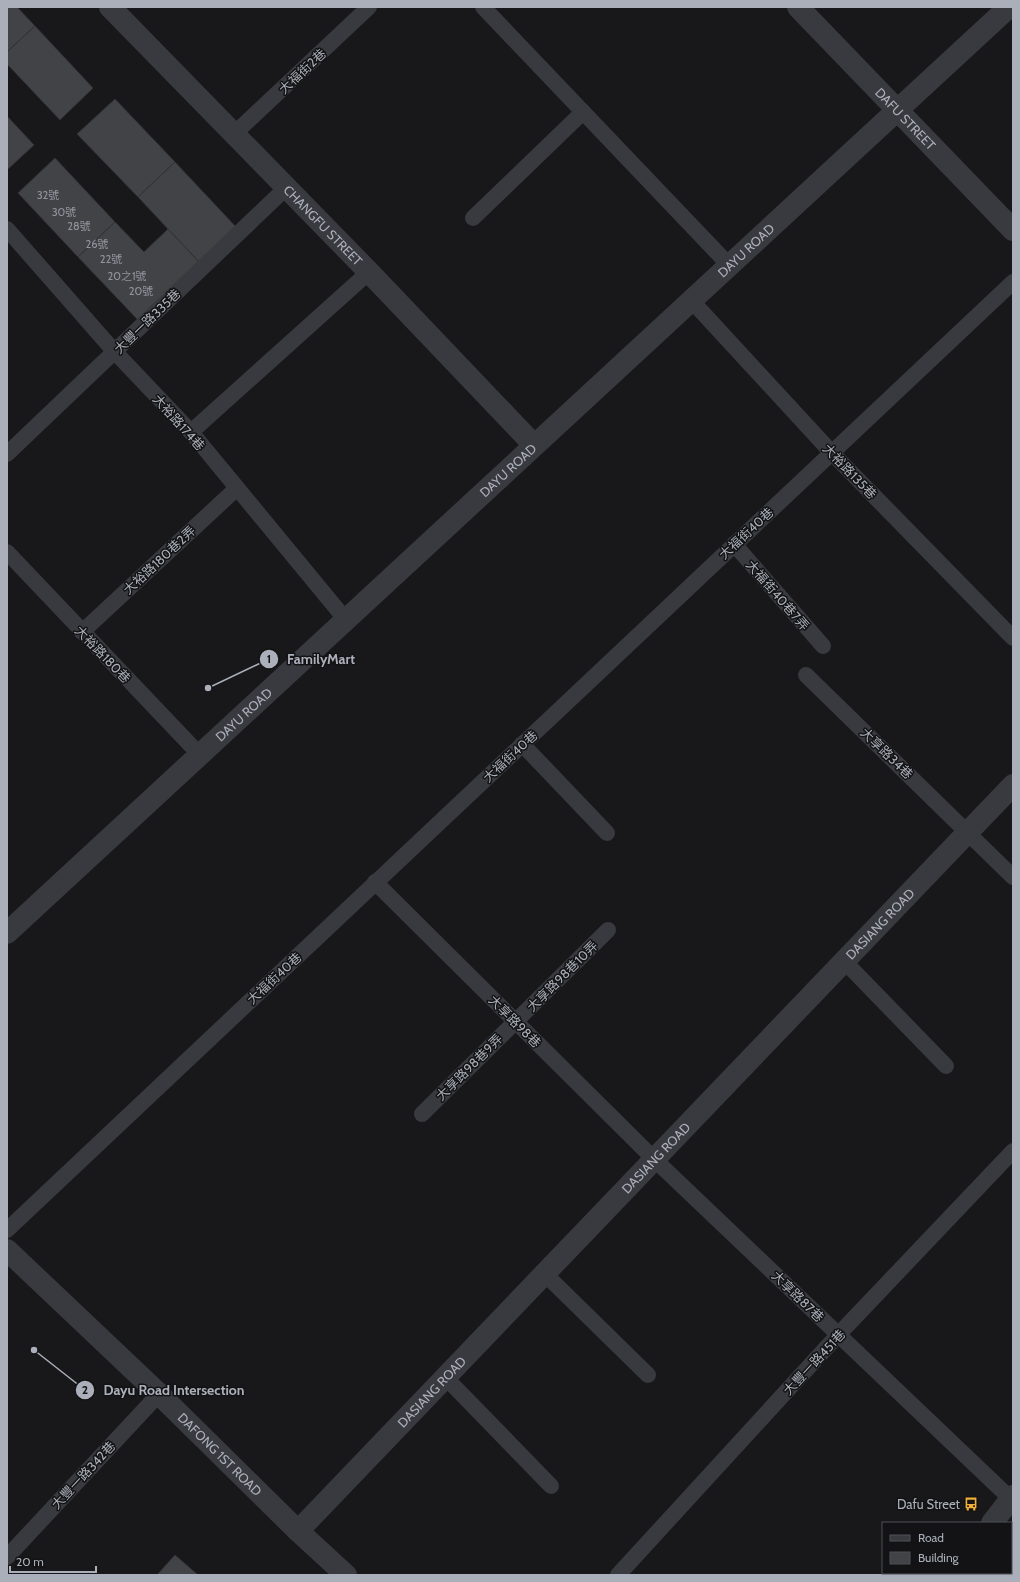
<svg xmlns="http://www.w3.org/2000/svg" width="1020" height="1582" font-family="Cabin,'Noto Sans TC',sans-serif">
	<rect width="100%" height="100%" fill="#18181a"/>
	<g fill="#424347" stroke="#323236">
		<polygon points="7,7 17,7 35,26 7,52"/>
		<polygon points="35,26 93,88 60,120 7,64 7,52"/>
		<polygon points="115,99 175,162 138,197 77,134"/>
		<polygon points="7,116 34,145 7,170"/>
		<polygon points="55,158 115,222 78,257 18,193"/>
		<polygon points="175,162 236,227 199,262 138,197"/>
		<polygon points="115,222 144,252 168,229 199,262 138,320 78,257"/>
		<polygon points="175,1555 198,1575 157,1575"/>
	</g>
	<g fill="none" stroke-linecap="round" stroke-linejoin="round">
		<g stroke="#393a3f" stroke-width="16">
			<polyline points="483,7 729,265"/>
			<polyline points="234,134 369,7"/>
			<polyline points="473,218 583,112"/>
			<polyline points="7,229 114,351 191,432 346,620"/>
			<polyline points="691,300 832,453 1013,638"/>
			<polyline points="191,432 369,272"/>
			<polyline points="7,454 286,188"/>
			<polyline points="734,544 823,646"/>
			<polyline points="7,552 200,755"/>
			<polyline points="82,632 237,488"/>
			<polyline points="806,675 1013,877"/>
			<polyline points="522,744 607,833"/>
			<polyline points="375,882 654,1159 1011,1499"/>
			<polyline points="844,961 946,1066"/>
			<polyline points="422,1114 608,930"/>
			<polyline points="7,1230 1013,282"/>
			<polyline points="545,1274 648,1375"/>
			<polyline points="445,1377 551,1486"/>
			<polyline points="7,1557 159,1394"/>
			<polyline points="984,1573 987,1575"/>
			<polyline points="618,1575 838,1335 1013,1151"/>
		</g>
		<g stroke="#393a3f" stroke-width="22">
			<path id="s1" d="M 110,7 L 369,272 L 534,445"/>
			<path id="s2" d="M 798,7 L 1013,230"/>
			<path id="s3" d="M 7,933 L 1009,7"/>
			<path id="s4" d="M 7,1250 L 159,1394 L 298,1531 L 346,1575"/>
			<polyline points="992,1523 1013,1496"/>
			<path id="s5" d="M 298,1531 L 1013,785"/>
			<polyline points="953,1575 955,1573"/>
		</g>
	</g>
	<defs>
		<g id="bus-bare" transform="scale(1.08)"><path d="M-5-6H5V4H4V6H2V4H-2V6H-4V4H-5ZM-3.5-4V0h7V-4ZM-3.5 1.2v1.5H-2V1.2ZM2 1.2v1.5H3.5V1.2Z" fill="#f0b03a" stroke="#131315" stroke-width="2.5" paint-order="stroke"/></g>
	</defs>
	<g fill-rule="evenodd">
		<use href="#bus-bare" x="971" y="1504"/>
	</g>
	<g text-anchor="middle" stroke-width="3" stroke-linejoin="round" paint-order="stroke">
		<g font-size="11" fill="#90949c">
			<text x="48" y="199">32號</text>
			<text x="64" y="216">30號</text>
			<text x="79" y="230">28號</text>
			<text x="97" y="248">26號</text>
			<text x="111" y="263">22號</text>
			<text x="127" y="280">20之1號</text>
			<text x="141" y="295">20號</text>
		</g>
		<g font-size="13" fill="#aaafb9" stroke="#131315">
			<text transform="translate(302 71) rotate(-43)" y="5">大福街2巷</text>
			<text dy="5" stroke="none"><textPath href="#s2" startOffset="155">DAFU STREET</textPath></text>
			<text dy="5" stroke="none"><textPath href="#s1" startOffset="305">CHANGFU STREET</textPath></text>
			<text dy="5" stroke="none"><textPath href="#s3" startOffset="1006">DAYU ROAD</textPath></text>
			<text transform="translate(147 321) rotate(-44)" y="5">大豐一路335巷</text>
			<text transform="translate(179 422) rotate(48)" y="5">大裕路174巷</text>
			<text dy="5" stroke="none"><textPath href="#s3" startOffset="682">DAYU ROAD</textPath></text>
			<text transform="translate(850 471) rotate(46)" y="5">大裕路135巷</text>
			<text transform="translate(746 533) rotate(-43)" y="5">大福街40巷</text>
			<text transform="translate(159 560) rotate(-43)" y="5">大裕路180巷2弄</text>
			<text transform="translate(778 595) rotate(49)" y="5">大福街40巷7弄</text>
			<text transform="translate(103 654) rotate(46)" y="5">大裕路180巷</text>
			<text dy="5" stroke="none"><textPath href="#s3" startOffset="322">DAYU ROAD</textPath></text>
			<text transform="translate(887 753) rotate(44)" y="5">大享路34巷</text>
			<text transform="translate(510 756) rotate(-43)" y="5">大福街40巷</text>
			<text dy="5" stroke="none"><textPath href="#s5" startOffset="841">DASIANG ROAD</textPath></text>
			<text transform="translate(562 976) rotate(-45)" y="5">大享路98巷10弄</text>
			<text transform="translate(274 978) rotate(-43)" y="5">大福街40巷</text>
			<text transform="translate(515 1021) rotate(45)" y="5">大享路98巷</text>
			<text transform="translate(469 1067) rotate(-45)" y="5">大享路98巷9弄</text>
			<text dy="5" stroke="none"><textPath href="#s5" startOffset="517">DASIANG ROAD</textPath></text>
			<text transform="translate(798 1296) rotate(44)" y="5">大享路87巷</text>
			<text transform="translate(814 1362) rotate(-47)" y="5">大豐一路451巷</text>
			<text dy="5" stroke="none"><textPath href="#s5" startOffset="193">DASIANG ROAD</textPath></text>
			<text dy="5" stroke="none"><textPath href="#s4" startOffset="295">DAFONG 1ST ROAD</textPath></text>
			<text transform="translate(83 1475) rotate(-47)" y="5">大豐一路342巷</text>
		</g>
		<g font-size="13" fill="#aaafb9" stroke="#131315" text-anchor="end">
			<text x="960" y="1509">Dafu Street</text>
		</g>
	</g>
	<path fill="none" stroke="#aaafb9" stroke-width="1.5" d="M208 688L269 659M34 1350L85 1390"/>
	<g fill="#aaafb9" stroke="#131315" stroke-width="1.5">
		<circle cx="208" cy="688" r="4"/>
		<circle cx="34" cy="1350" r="4"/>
		<circle cx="269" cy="659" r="10"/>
		<circle cx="85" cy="1390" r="10"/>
	</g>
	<g font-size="12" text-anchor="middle" font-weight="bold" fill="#111">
		<text x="269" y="663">1</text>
		<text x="85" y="1394">2</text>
	</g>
	<g font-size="14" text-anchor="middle" font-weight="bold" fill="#aaafb9" stroke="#131315" stroke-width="3" stroke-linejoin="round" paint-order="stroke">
		<text x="321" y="664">FamilyMart</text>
		<text x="174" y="1395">Dayu Road Intersection</text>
	</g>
	<rect width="1020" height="1582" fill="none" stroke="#aaafb9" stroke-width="16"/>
	<rect x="882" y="1522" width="130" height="52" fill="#131315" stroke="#4f5157"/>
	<rect x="890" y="1535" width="20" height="6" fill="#393a3f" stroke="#4f5157"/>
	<text x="918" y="1542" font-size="12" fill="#aaafb9">Road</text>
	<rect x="890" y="1552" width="20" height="12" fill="#424347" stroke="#4f5157"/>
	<text x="918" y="1562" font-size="12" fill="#aaafb9">Building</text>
	<path d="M10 1566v6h86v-6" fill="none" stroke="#aaafb9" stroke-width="2"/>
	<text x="16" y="1566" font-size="12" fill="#aaafb9" stroke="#131315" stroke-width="3" paint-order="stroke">20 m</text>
</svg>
